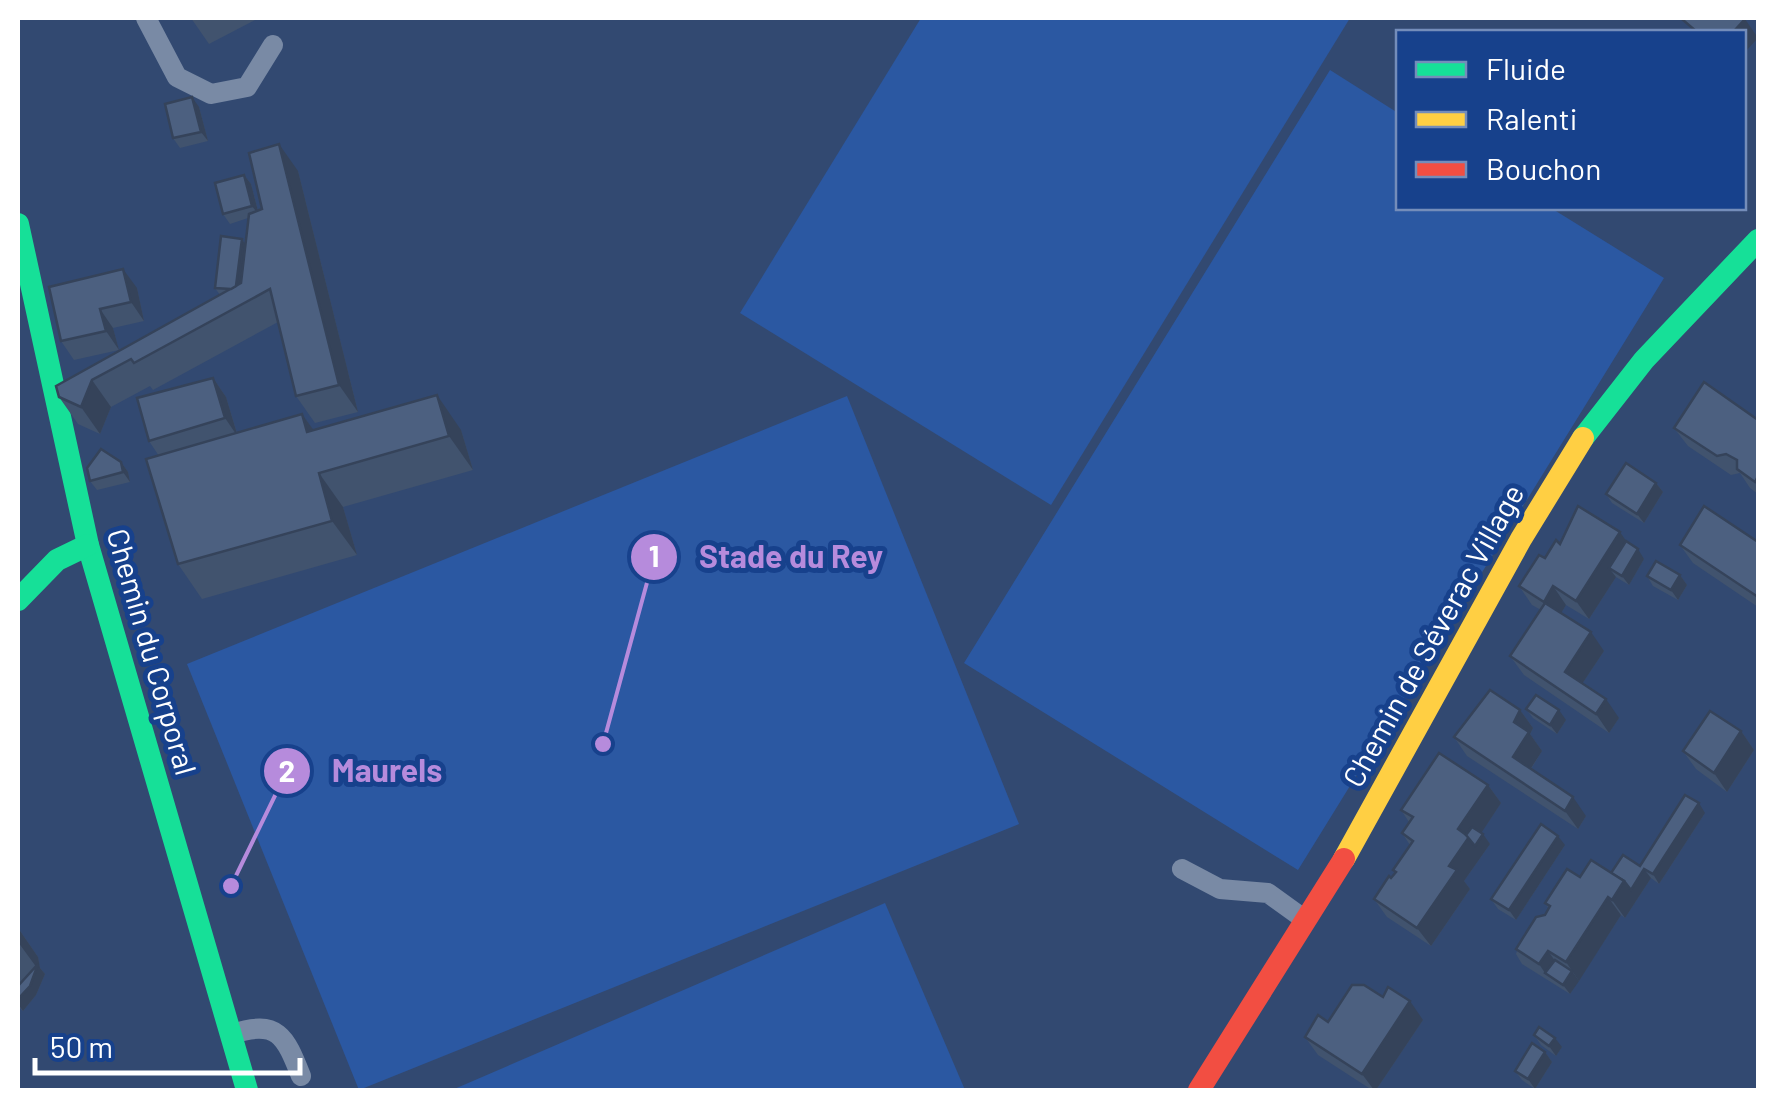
<svg xmlns="http://www.w3.org/2000/svg" width="1776" height="1108" font-family="Barlow,sans-serif">
	<rect width="100%" height="100%" fill="#324971"/>
	<g fill="#2b58a2">
		<polygon points="921,18 1350,18 1051,505 740,313"/>
		<polygon points="1330,70 1398,113 1398,208 1551,208 1664,278 1298,870 964,663"/>
		<polygon points="847,396 1019,824 359,1090 187,664"/>
		<polygon points="885,903 965,1090 452,1090"/>
	</g>
	<g fill="none" stroke-linecap="round" stroke-linejoin="round">
		<g stroke="#798aa5" stroke-width="20">
			<polyline points="146,18 177,77 211,94 247,87 273,45"/>
			<polyline points="1182,869 1220,889 1268,893 1304,919"/>
			<path d="M 232,1034 C 278,1019 285,1036 301,1076"/>
		</g>
		<g stroke="#16e098" stroke-width="22">
			<polyline points="18,224 88,545 247,1090"/>
			<polyline points="1583,438 1644,360 1758,240"/>
			<polyline points="18,600 57,560 88,545"/>
		</g>
		<polyline stroke="#ffcf43" stroke-width="22" points="1344,859 1521,539 1583,438"/>
		<polyline stroke="#f24e42" stroke-width="22" points="1199,1090 1344,859"/>
	</g>
	<g fill="#41536e">
		<polygon points="191,18 259,18 209,44"/>
		<polygon points="199,107 208,141 180,148 173,138"/>
		<polygon points="298,171 358,412 315,423 296,396 278,322 153,390 150,386 111,407 100,434 78,424 59,397 220,295 215,288 242,239 245,244 248,218 230,224 223,214 244,175 251,184 258,211 262,209"/>
		<polygon points="49,287 137,288 144,321 113,328 119,350 74,360 61,341"/>
		<polygon points="213,378 226,397 237,433 302,414 313,430 461,430 473,470 343,507 357,555 202,599 178,564 159,456 149,441"/>
		<polygon points="1758,420 1758,494 1750,488 1740,473 1731,475 1688,446 1674,428"/>
		<polygon points="121,462 128,472 130,482 97,490 90,481"/>
		<polygon points="1656,483 1663,492 1644,523 1612,503 1606,494"/>
		<polygon points="1626,541 1644,559 1629,585 1616,577 1589,619 1566,605 1561,613 1604,651 1582,684 1619,718 1609,733 1524,675 1510,656 1541,610 1532,605 1519,586 1560,544"/>
		<polygon points="1758,542 1758,607 1693,563 1680,545"/>
		<polygon points="1680,575 1687,585 1678,600 1653,586 1647,576"/>
		<polygon points="1526,709 1566,720 1557,734 1533,718"/>
		<polygon points="1520,710 1533,728 1530,734 1542,751 1531,769 1586,816 1578,829 1467,756 1454,737"/>
		<polygon points="1741,731 1754,750 1727,792 1696,769 1683,751"/>
		<polygon points="1488,785 1501,803 1481,833 1490,844 1464,881 1470,889 1431,946 1387,917 1374,899 1396,873 1393,870 1410,845 1402,833 1409,822 1401,810"/>
		<polygon points="1705,813 1659,884 1651,878 1625,918 1621,915 1570,994 1522,964 1516,954 1517,951 1516,949 1545,915 1549,909 1545,903 1580,877 1611,873 1640,866"/>
		<polygon points="1565,845 1516,920 1498,909 1491,899"/>
		<polygon points="18,928 38,957 40,968 45,974 36,995 23,1011 18,1006"/>
		<polygon points="1383,997 1423,1020 1376,1090 1372,1090 1318,1055 1305,1037 1328,1022"/>
		<polygon points="1534,1035 1562,1047 1556,1056 1541,1045"/>
		<polygon points="1545,1052 1552,1062 1535,1089 1522,1080 1515,1071"/>
	</g>
	<g fill="#35435a">
		<polygon points="1745,19 1758,38 1746,51 1745,69 1744,66 1744,32 1733,32"/>
		<polygon points="192,97 199,107 208,141 201,132"/>
		<polygon points="279,144 298,171 358,412 339,385"/>
		<polygon points="244,175 251,184 259,215 252,206"/>
		<polygon points="242,239 248,248 243,299 236,289"/>
		<polygon points="123,269 137,288 144,321 131,302"/>
		<polygon points="100,309 113,328 119,350 106,331"/>
		<polygon points="213,378 226,397 238,437 225,418"/>
		<polygon points="92,380 111,407 100,434 81,407"/>
		<polygon points="437,395 461,430 473,470 449,436"/>
		<polygon points="302,414 327,449 307,432"/>
		<polygon points="121,462 128,472 130,482 123,472"/>
		<polygon points="319,473 343,507 357,555 332,521"/>
		<polygon points="1656,483 1663,492 1644,523 1637,514"/>
		<polygon points="1620,532 1633,551 1609,568 1616,577 1589,619 1576,601"/>
		<polygon points="1638,549 1644,559 1629,585 1622,576"/>
		<polygon points="1680,575 1687,585 1678,600 1671,590"/>
		<polygon points="1553,586 1566,605 1557,620 1544,602"/>
		<polygon points="1591,632 1604,651 1578,690 1565,672"/>
		<polygon points="1606,699 1619,718 1609,733 1596,714"/>
		<polygon points="1520,710 1533,728 1530,734 1542,751 1526,776 1513,757 1514,722"/>
		<polygon points="1559,710 1566,720 1557,734 1550,725"/>
		<polygon points="1741,731 1754,750 1727,792 1714,773"/>
		<polygon points="1488,785 1501,803 1474,844 1483,834 1490,844 1464,881 1470,889 1431,946 1417,928 1449,866 1458,829"/>
		<polygon points="1573,797 1586,816 1578,829 1565,811"/>
		<polygon points="1699,803 1705,813 1659,884 1653,874"/>
		<polygon points="1558,836 1565,845 1516,920 1509,910"/>
		<polygon points="1644,869 1651,878 1625,918 1612,900 1624,881"/>
		<polygon points="1608,897 1621,915 1579,981 1566,962"/>
		<polygon points="18,928 38,957 40,968 45,974 36,995 23,1011 18,1004 18,999 37,968 18,942"/>
		<polygon points="1548,951 1561,969 1545,973 1539,964"/>
		<polygon points="1572,971 1579,981 1570,994 1563,985"/>
		<polygon points="1410,1001 1423,1020 1376,1090 1374,1090 1362,1074"/>
		<polygon points="1555,1038 1562,1047 1556,1056 1549,1046"/>
		<polygon points="1545,1052 1552,1062 1535,1089 1528,1079"/>
	</g>
	<g fill="#4c6080" stroke="#35435a" stroke-width="2.5">
		<polygon points="1685,18 1743,18 1745,19 1733,32 1697,32 1683,20"/>
		<polygon points="192,97 201,132 173,138 165,104"/>
		<polygon points="279,144 339,385 296,396 270,289 134,363 131,359 92,380 81,407 59,397 56,386 241,283 249,214 262,209 249,153"/>
		<polygon points="244,175 252,206 223,214 215,183"/>
		<polygon points="221,236 242,239 236,286 231,289 215,288"/>
		<polygon points="123,269 131,302 100,309 106,331 61,341 49,287"/>
		<polygon points="213,378 225,418 149,441 137,398"/>
		<polygon points="1704,382 1758,420 1758,476 1755,482 1737,469 1737,460 1726,454 1717,456 1674,428"/>
		<polygon points="437,395 449,436 319,473 332,521 178,564 146,459 302,414 307,432"/>
		<polygon points="101,449 121,462 123,472 90,481 87,468"/>
		<polygon points="1626,463 1656,483 1637,514 1606,494"/>
		<polygon points="1578,506 1620,532 1576,601 1553,586 1544,602 1519,586 1539,555 1545,558 1556,540 1560,544"/>
		<polygon points="1704,506 1758,542 1758,597 1680,545"/>
		<polygon points="1626,541 1638,549 1622,576 1609,568"/>
		<polygon points="1656,561 1680,575 1671,590 1647,576"/>
		<polygon points="1545,603 1591,632 1565,672 1606,699 1596,714 1510,656"/>
		<polygon points="1490,690 1520,710 1514,722 1529,732 1513,757 1573,797 1565,811 1454,737"/>
		<polygon points="1536,695 1559,710 1550,725 1526,709"/>
		<polygon points="1710,711 1741,731 1714,773 1683,751"/>
		<polygon points="1439,753 1488,785 1458,829 1469,837 1449,866 1457,870 1417,928 1374,899 1389,876 1391,878 1396,872 1393,870 1413,841 1402,833 1413,817 1401,810"/>
		<polygon points="1685,795 1699,803 1653,874 1644,869 1631,890 1624,881 1611,873 1623,855 1640,866"/>
		<polygon points="1541,824 1558,836 1509,910 1491,899"/>
		<polygon points="1472,827 1483,834 1475,846 1466,835"/>
		<polygon points="1591,860 1624,881 1612,900 1608,897 1566,962 1548,951 1539,964 1516,949 1536,917 1545,915 1550,906 1545,903 1567,869 1580,877"/>
		<polygon points="1555,960 1572,971 1563,985 1545,973"/>
		<polygon points="38,964 30,986 18,999 18,986"/>
		<polygon points="1352,985 1364,985 1383,997 1388,987 1410,1001 1362,1074 1305,1037 1318,1015 1328,1022"/>
		<polygon points="1539,1027 1555,1038 1549,1046 1534,1035"/>
		<polygon points="1532,1043 1545,1052 1528,1079 1515,1071"/>
	</g>
	<g text-anchor="middle" stroke-width="10" stroke-linejoin="round" paint-order="stroke">
		<g font-size="30" fill="#fff" stroke="#17418c">
			<text transform="translate(1434 636) rotate(-61)" y="10">Chemin de Séverac Village</text>
			<text transform="translate(151 652) rotate(74)" y="10">Chemin du Corporal</text>
		</g>
	</g>
	<path fill="none" stroke="#b68bdc" stroke-width="4" d="M603 744L654 557M231 886L287 771"/>
	<g fill="#b68bdc" stroke="#17418c" stroke-width="4">
		<circle cx="603" cy="744" r="10"/>
		<circle cx="231" cy="886" r="10"/>
		<circle cx="654" cy="557" r="25"/>
		<circle cx="287" cy="771" r="25"/>
	</g>
	<g font-size="30" text-anchor="middle" font-weight="bold" fill="#fff">
		<text x="654" y="567">1</text>
		<text x="287" y="782">2</text>
	</g>
	<g font-size="32" text-anchor="middle" font-weight="bold" fill="#b68bdc" stroke="#17418c" stroke-width="10" stroke-linejoin="round" paint-order="stroke">
		<text x="791" y="568">Stade du Rey</text>
		<text x="387" y="782">Maurels</text>
	</g>
	<rect width="1776" height="1108" fill="none" stroke="#ffffff" stroke-width="40"/>
	<rect x="1396" y="30" width="350" height="180" fill="#17418c" stroke="#748dba" stroke-width="2.5"/>
	<rect x="1416" y="62" width="50" height="15" fill="#16e098" stroke="#748dba" stroke-width="2.5"/>
	<text x="1486" y="80" font-size="30" fill="#ffffff">Fluide</text>
	<rect x="1416" y="112" width="50" height="15" fill="#ffcf43" stroke="#748dba" stroke-width="2.5"/>
	<text x="1486" y="130" font-size="30" fill="#ffffff">Ralenti</text>
	<rect x="1416" y="162" width="50" height="15" fill="#f24e42" stroke="#748dba" stroke-width="2.5"/>
	<text x="1486" y="180" font-size="30" fill="#ffffff">Bouchon</text>
	<path d="M35 1058v15h265v-15" fill="none" stroke="#ffffff" stroke-width="5"/>
	<text x="50" y="1058" font-size="30" fill="#ffffff" stroke="#17418c" stroke-width="8" paint-order="stroke">50 m</text>
</svg>
